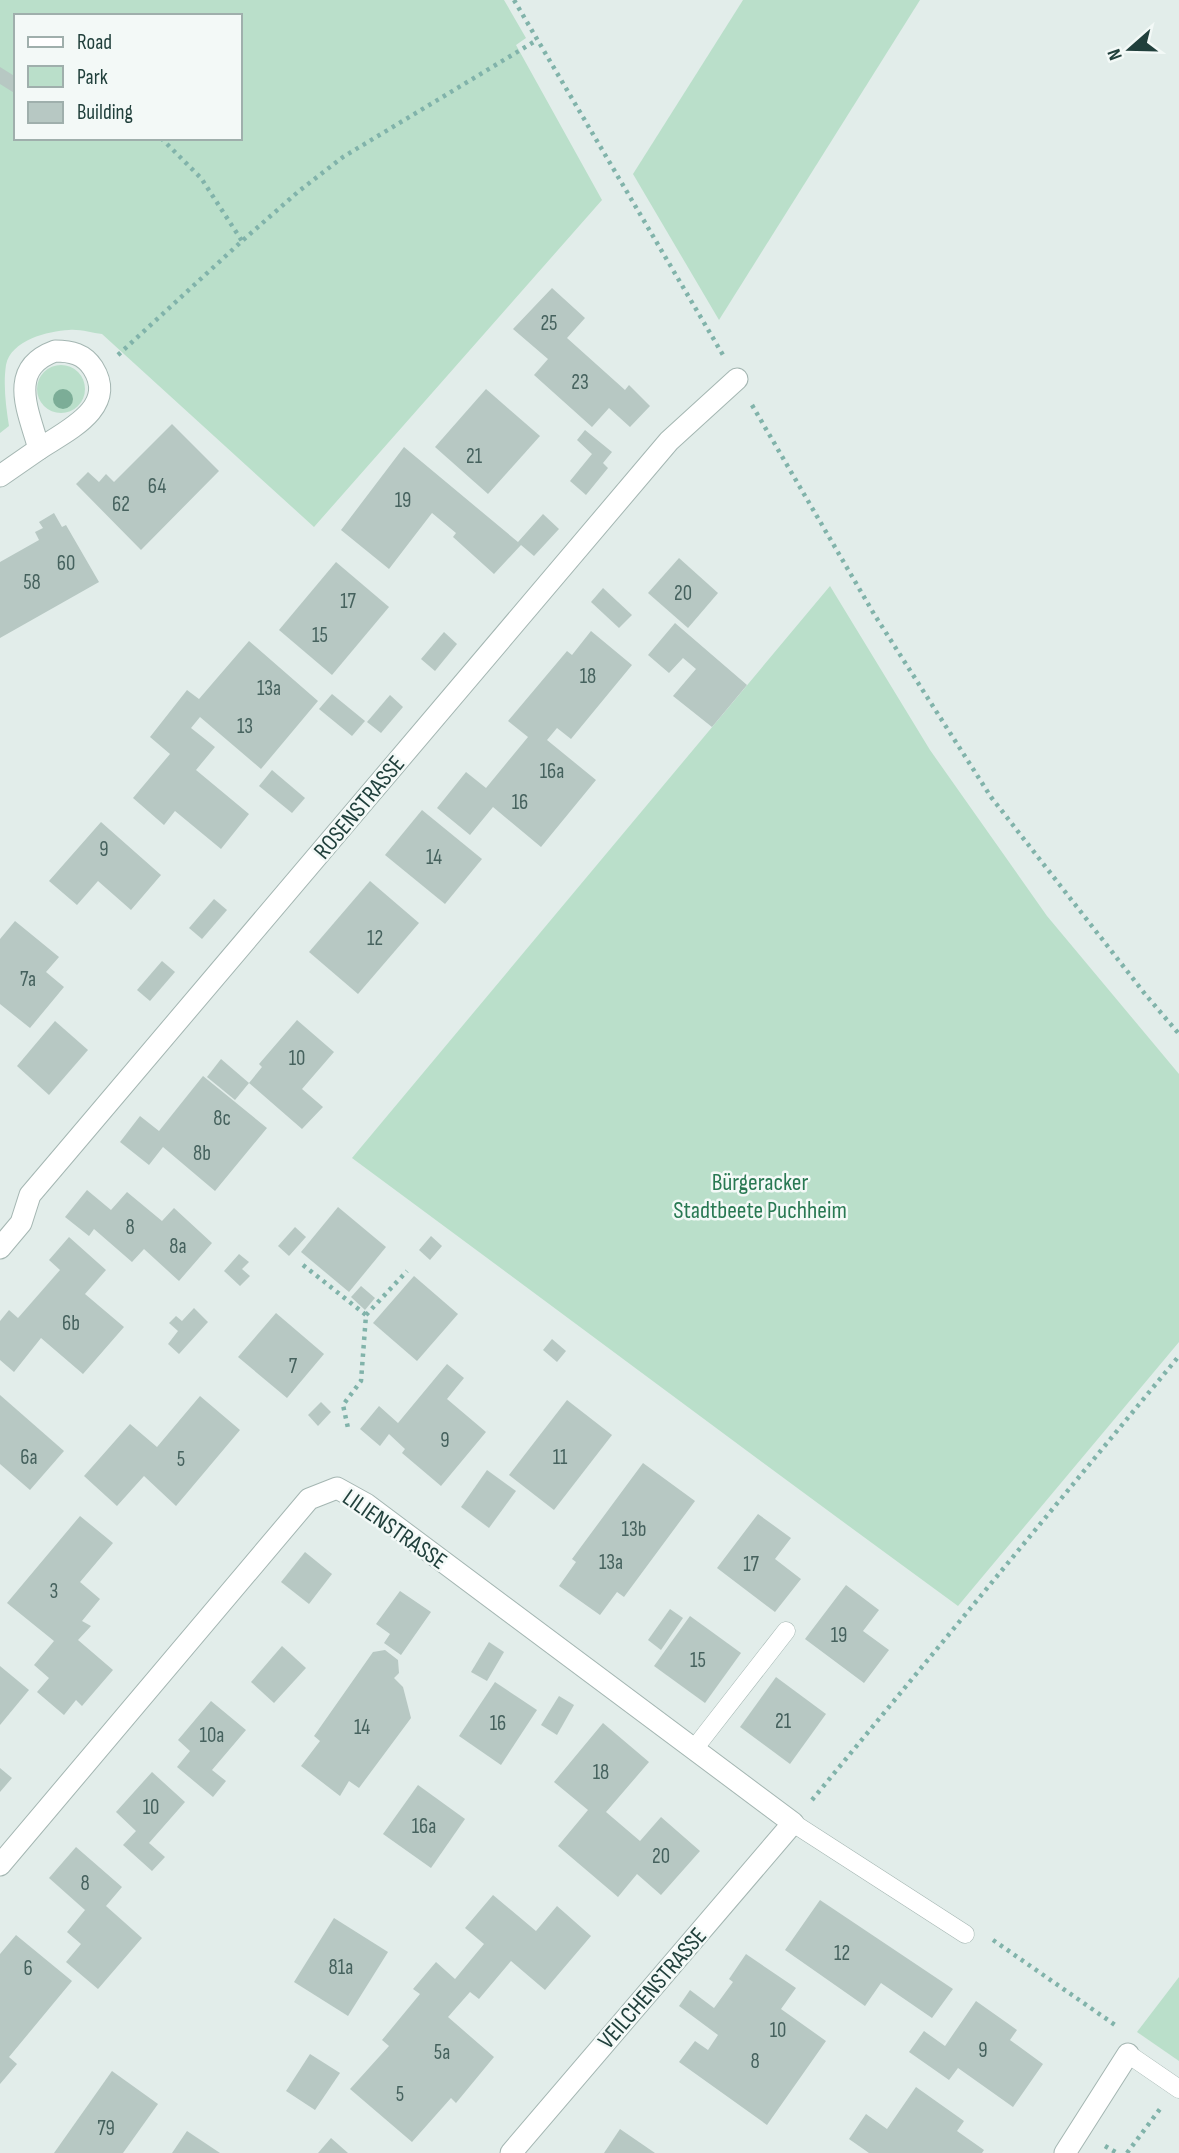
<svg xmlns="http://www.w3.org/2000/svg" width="1179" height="2153" font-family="'Sofia Sans Condensed',sans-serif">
	<rect width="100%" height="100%" fill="#e2edea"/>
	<g fill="#badfca" fill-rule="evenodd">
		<path d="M 0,0 L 504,0 L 526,38 L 516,45 L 602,200 L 314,527 L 102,334 C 92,333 80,329 69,330 C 48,331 11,340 6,365 C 3,385 6,407 9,426 L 0,433 ZM 16,16 L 240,16 L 240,138 L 16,138 Z"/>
		<polygon points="743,0 920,0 719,320 633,174"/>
		<circle cx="61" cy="389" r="24"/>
		<path d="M 830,586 L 930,750 L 1047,916 L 1179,1074 L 1179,1342 L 958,1606 C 755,1458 554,1307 352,1158 Z"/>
		<polygon points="1179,1977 1179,2061 1137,2032"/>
	</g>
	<g fill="#b7c8c3">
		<polygon points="0,67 16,77 16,94 0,84"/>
		<polygon points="552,288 585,318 567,338 625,390 629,385 650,406 630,427 609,408 592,427 534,375 548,359 513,329"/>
		<polygon points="486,389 540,436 488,494 435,447"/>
		<polygon points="172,424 219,471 141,550 76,484 88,472 99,482 106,474 114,482"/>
		<polygon points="585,430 612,452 603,463 608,468 586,495 570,481 592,454 577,440"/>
		<polygon points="404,447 518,542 543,514 559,529 534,556 521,545 494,574 453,537 456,533 432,513 389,569 341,530"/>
		<polygon points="54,513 62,527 66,525 99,582 0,638 0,562 39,540 35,532 43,528 39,522"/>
		<polygon points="679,558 718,593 688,628 648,593"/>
		<polygon points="336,562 389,607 332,675 279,630"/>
		<polygon points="603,588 632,615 619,628 591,602"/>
		<polygon points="675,623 747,685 712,727 673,696 696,669 683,658 669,673 648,655"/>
		<polygon points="591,631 632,665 571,739 557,728 547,740 596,780 541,847 493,807 470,835 437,808 466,772 486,788 528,737 508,721 567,651 572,655"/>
		<polygon points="444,632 457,644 435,671 421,659"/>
		<polygon points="249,641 318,701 261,769 200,717 191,728 215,747 196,770 249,814 221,849 175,811 164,825 133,798 170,754 150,737 187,690 199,699"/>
		<polygon points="332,694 365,721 352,736 319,709"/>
		<polygon points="390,695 403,707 381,733 367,722"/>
		<polygon points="272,770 305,798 292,813 259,786"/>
		<polygon points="422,810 482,859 445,904 385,855"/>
		<polygon points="101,822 161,875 131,910 98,881 77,905 49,881"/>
		<polygon points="370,881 419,923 358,994 309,952"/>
		<polygon points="214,899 227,910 202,939 189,928"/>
		<polygon points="15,921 59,957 46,972 64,987 30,1028 0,1004 0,939"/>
		<polygon points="162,961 175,972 150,1001 137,990"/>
		<polygon points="297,1020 334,1052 302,1089 323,1107 302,1129 249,1083 262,1067 259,1064"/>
		<polygon points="55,1021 88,1050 49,1095 17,1066"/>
		<polygon points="221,1059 249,1083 235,1100 207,1077"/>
		<polygon points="203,1076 267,1128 215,1191 163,1147 149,1165 120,1142 140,1116 159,1131"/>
		<polygon points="87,1190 111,1210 127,1192 162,1221 174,1208 212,1243 179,1281 144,1249 132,1262 94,1229 89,1236 65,1217"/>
		<polygon points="338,1207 386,1247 349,1292 301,1252"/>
		<polygon points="295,1227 306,1237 289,1256 278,1246"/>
		<polygon points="431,1236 442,1246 430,1260 419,1250"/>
		<polygon points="69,1237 106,1270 85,1294 124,1327 83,1374 41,1338 14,1372 0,1360 0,1321 9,1310 18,1318 60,1270 49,1260"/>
		<polygon points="239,1254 249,1262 242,1269 250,1276 240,1286 224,1271"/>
		<polygon points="414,1276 458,1314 417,1361 373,1323"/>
		<polygon points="361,1286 375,1298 365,1310 351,1297"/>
		<polygon points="194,1308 208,1322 179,1354 168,1344 178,1331 169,1323 176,1316 182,1321"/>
		<polygon points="276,1313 324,1354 287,1398 238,1357"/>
		<polygon points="552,1339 566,1351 557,1362 543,1350"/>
		<polygon points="447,1364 464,1378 447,1399 486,1432 441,1486 402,1453 405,1449 389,1434 380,1446 360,1429 379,1406 398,1423"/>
		<polygon points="0,1395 64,1451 30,1490 0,1464"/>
		<polygon points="200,1396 240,1430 176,1506 144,1476 117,1506 84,1476 130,1424 157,1447"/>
		<polygon points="567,1400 612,1435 554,1510 509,1475"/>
		<polygon points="321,1402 331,1412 318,1426 308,1415"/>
		<polygon points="643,1463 695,1501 624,1597 617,1592 600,1615 559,1586 576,1562 572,1559"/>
		<polygon points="487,1470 516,1491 489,1528 461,1507"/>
		<polygon points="758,1514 791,1538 775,1559 801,1579 775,1612 717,1568"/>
		<polygon points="80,1516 113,1543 80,1582 100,1599 82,1621 91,1626 78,1640 113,1670 82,1706 76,1700 64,1715 37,1692 49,1678 34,1665 54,1641 7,1603"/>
		<polygon points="305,1552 332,1574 309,1604 281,1582"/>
		<polygon points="846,1585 879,1610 863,1631 889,1650 864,1683 805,1639"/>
		<polygon points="400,1591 431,1612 401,1655 384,1643 390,1634 376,1624"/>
		<polygon points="670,1609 683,1618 661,1650 648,1640"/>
		<polygon points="690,1616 741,1653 705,1703 654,1666"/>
		<polygon points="489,1642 504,1652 487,1681 471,1672"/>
		<polygon points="282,1646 306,1668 274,1703 251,1682"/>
		<polygon points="385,1650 398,1660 399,1673 394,1678 403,1687 411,1718 359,1788 349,1781 340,1796 301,1766 320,1741 314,1736 373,1652"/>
		<polygon points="0,1666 29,1690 0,1725"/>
		<polygon points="776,1677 826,1714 790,1764 740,1727"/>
		<polygon points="495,1682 537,1710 501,1765 459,1736"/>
		<polygon points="559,1696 574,1705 557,1735 541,1725"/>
		<polygon points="211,1701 246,1730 212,1770 226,1781 213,1797 177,1767 190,1751 178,1740"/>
		<polygon points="603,1723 649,1762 606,1812 640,1841 661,1817 700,1851 661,1895 637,1874 618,1897 558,1846 588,1810 554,1782"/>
		<polygon points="0,1768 12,1778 0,1792"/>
		<polygon points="152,1772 185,1802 149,1843 165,1857 152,1871 123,1845 136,1831 116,1812"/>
		<polygon points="418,1785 465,1819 431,1868 383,1834"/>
		<polygon points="76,1847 122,1887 106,1906 142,1938 98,1989 66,1962 81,1944 67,1932 85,1910 49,1878"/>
		<polygon points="493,1895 536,1931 557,1906 591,1936 545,1990 511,1961 479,1999 470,1992 448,2017 494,2057 456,2103 451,2098 412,2142 350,2089 389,2046 382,2040 420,1994 413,1989 436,1962 455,1979 484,1944 465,1928"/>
		<polygon points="820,1900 953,1989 932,2018 881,1983 865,2006 785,1950"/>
		<polygon points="334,1918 388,1952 348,2016 294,1982"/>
		<polygon points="16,1935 72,1981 9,2057 17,2064 0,2084 0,1954"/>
		<polygon points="746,1954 796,1988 781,2009 826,2041 767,2125 679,2062 695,2041 708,2050 718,2035 679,2006 690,1990 714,2008 733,1982 729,1979"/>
		<polygon points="976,2001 1017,2030 1010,2040 1043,2064 1013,2107 958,2068 949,2080 909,2052 924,2031 945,2046"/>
		<polygon points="310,2054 340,2073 315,2110 286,2091"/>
		<polygon points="112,2071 158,2104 123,2153 54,2153"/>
		<polygon points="916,2087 964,2121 957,2131 984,2150 982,2153 869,2153 849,2139 866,2114 887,2129"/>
		<polygon points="620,2129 655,2153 604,2153"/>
		<polygon points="187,2131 220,2153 172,2153"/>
		<polygon points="331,2138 348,2153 318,2153"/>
	</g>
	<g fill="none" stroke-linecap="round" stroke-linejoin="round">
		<g stroke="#a4b6b2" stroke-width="19">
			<g id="lane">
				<polyline points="694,1749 786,1631"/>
				<polyline points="793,1823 965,1934"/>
				<polyline points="1128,2054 1179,2089"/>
			</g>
		</g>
		<g stroke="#a4b6b2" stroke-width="23">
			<g id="street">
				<path d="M 55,351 C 71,351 84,354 93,368 C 118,408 66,431 39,449 C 29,412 6,369 55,351 Z"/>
				<polyline points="0,476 39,449"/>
				<polyline points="0,1248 21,1223 30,1195 64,1155 669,441 737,379"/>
				<polyline points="0,1865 309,1499 337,1488 366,1504 793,1823 511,2153"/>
				<polyline points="1065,2153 1128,2054"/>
			</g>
		</g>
		<g stroke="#81b3aa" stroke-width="4.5" stroke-dasharray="3.5 5" stroke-linecap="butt">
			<polyline points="514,0 723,355"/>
			<polyline points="161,138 201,178 242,241"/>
			<polyline points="118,355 242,241 299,191 343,157 537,40"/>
			<polyline points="752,405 874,614 991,797 1145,994 1179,1034"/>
			<polyline points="303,1265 366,1315 361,1381 343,1405 348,1428"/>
			<polyline points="366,1315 407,1271"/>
			<polyline points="812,1800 1179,1356"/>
			<polyline points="993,1940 1118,2027"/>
			<polyline points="1105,2146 1117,2153"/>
			<polyline points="1127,2153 1160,2109"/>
		</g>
		<use href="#lane" stroke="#fff" stroke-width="18"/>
		<use href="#street" stroke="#fff" stroke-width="21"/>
	</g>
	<circle fill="#7cad97" cx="63" cy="399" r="10"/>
	<g text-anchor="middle" stroke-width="5" stroke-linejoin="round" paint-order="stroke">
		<g font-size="21" fill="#46625e">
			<text x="549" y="330">25</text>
			<text x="580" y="389">23</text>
			<text x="474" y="463">21</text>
			<text x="157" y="493">64</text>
			<text x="403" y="507">19</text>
			<text x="121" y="511">62</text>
			<text x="66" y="570">60</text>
			<text x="32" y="589">58</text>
			<text x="683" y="600">20</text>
			<text x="348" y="608">17</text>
			<text x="320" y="642">15</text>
			<text x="588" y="683">18</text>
			<text x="269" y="695">13a</text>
			<text x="245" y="733">13</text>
			<text x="552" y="778">16a</text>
			<text x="520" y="809">16</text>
			<text x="104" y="856">9</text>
			<text x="434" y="864">14</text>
			<text x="375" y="945">12</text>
			<text x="28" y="986">7a</text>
			<text x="297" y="1065">10</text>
			<text x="222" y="1125">8c</text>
			<text x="202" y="1160">8b</text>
			<text x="130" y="1234">8</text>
			<text x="178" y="1253">8a</text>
			<text x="71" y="1330">6b</text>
			<text x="293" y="1373">7</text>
			<text x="445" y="1447">9</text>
			<text x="29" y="1464">6a</text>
			<text x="560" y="1464">11</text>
			<text x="181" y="1466">5</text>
			<text x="634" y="1536">13b</text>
			<text x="611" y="1569">13a</text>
			<text x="751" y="1571">17</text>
			<text x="54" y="1598">3</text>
			<text x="839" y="1642">19</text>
			<text x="698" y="1667">15</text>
			<text x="783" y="1728">21</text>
			<text x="498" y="1730">16</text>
			<text x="362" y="1734">14</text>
			<text x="212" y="1742">10a</text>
			<text x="601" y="1779">18</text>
			<text x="151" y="1814">10</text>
			<text x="424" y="1833">16a</text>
			<text x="661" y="1863">20</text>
			<text x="85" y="1890">8</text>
			<text x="842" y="1960">12</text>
			<text x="341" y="1974">81a</text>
			<text x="28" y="1975">6</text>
			<text x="778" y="2037">10</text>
			<text x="983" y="2057">9</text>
			<text x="442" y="2059">5a</text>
			<text x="755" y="2068">8</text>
			<text x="400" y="2101">5</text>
			<text x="106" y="2135">79</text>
		</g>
		<g font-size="24" fill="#21403c" stroke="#f3f9f7">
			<text transform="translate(359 807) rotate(-50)" y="8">ROSENSTRASSE</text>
			<text transform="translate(395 1529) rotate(35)" y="8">LILIENSTRASSE</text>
			<text transform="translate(652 1988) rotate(-49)" y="8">VEILCHENSTRASSE</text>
		</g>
		<g font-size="24" fill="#297953" stroke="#f3f9f7">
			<text x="760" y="1190">Bürgeracker<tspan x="760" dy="28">Stadtbeete Puchheim</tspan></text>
		</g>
	</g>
	<rect x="14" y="14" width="228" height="126" fill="#f3f9f7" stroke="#9fafac" stroke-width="2"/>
	<rect x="28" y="37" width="35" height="10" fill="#ffffff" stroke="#9fafac" stroke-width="2"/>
	<text x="77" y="49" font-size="21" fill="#21403c">Road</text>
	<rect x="28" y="66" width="35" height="21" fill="#badfca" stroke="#9fafac" stroke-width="2"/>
	<text x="77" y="84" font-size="21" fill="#21403c">Park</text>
	<rect x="28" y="102" width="35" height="21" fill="#b7c8c3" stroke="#9fafac" stroke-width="2"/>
	<text x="77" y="119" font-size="21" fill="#21403c">Building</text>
	<g transform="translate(1130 49) rotate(250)" stroke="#f3f9f7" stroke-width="5" paint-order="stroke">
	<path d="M0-5L12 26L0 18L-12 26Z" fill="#21403c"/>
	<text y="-10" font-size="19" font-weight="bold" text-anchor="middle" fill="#21403c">N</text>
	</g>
</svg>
